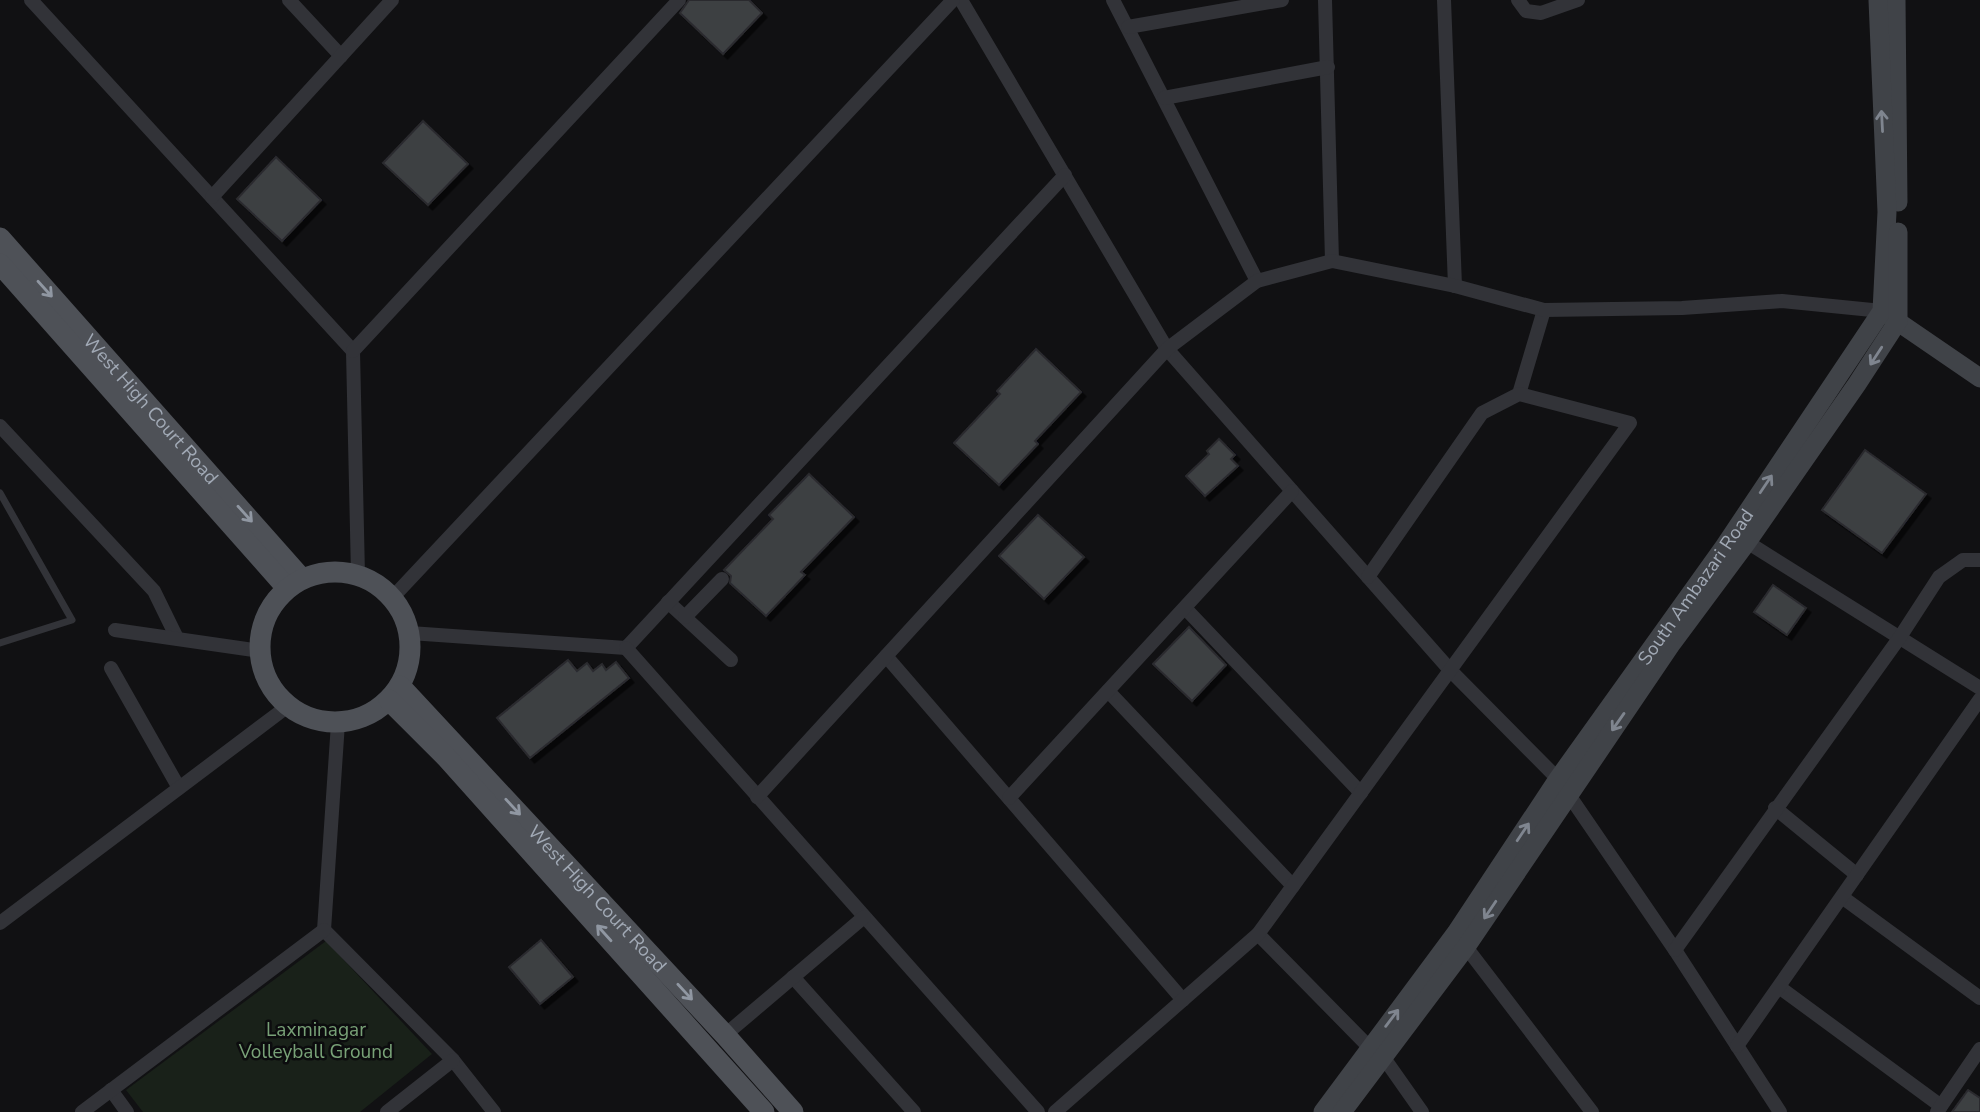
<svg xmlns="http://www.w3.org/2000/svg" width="1980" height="1112" font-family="'Nunito Sans',sans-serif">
	<defs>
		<filter id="shadow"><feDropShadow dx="4.5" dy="4.5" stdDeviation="0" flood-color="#0009"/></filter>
	</defs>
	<rect width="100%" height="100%" fill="#111113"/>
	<polygon fill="#192119" points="326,941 432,1054 360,1112 143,1112 126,1090"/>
	<g fill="#3d3f43" stroke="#2b2b2f" stroke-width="2" filter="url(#shadow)">
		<polygon points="689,0 749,0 762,13 723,54 680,13"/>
		<polygon points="423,121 468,164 428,205 383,163"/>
		<polygon points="276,157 321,200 282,241 237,199"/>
		<polygon points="1036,349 1081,392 1035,441 1038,444 999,485 954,443 1000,394 997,391"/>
		<polygon points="1219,439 1235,455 1231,459 1238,466 1205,496 1186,476 1209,454 1207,451"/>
		<polygon points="1865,450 1926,494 1882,553 1822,510"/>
		<polygon points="809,474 854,517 801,572 805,575 766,616 730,583 731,576 724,570 773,519 769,515"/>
		<polygon points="1038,515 1084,557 1044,599 999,556"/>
		<polygon points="1773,585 1806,608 1787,635 1754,612"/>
		<polygon points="1189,627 1226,665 1192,701 1153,664"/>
		<polygon points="568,660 577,671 587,663 593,671 602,664 606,670 616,662 629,678 530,758 497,718"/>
		<polygon points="541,940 573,977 540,1004 509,967"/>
		<polygon points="1968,1090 1980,1098 1980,1112 1952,1112"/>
	</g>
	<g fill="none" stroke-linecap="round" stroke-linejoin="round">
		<polyline stroke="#323338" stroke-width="7" points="0,493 72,620 0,643"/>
		<g stroke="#323338" stroke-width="14">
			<polyline points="31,0 353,351 358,575"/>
			<polyline points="289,0 341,56"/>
			<polyline points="961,0 1167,349 1450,670 1558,779 1675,950 1780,1112"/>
			<polyline points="1113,0 1257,281"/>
			<polyline points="1325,0 1332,261"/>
			<polyline points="1444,0 1455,286"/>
			<polyline points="1518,0 1526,11 1541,13 1578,0"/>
			<polyline points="1128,27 1282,0"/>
			<polyline points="1164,98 1328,67"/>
			<polyline points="212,197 392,0"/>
			<polyline points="353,351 679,0"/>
			<polyline points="1519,394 1544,310"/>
			<polyline points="0,426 154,591 177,638"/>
			<polyline points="1747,542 1980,688"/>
			<polyline points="393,597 953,0"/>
			<polyline points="668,602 731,660"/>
			<polyline points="1185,608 1361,793"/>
			<polyline points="685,617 722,579"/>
			<polyline points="115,630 260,651"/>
			<polyline points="410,633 626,648 1065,175"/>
			<polyline points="626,648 1038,1112"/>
			<polyline points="886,656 1183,1000"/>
			<polyline points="111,668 179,788"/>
			<polyline points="1108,691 1293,886"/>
			<polyline points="338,723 324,930 453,1060 494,1112"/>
			<polyline points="757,797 1167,349 1257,281 1332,261 1455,286 1544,310 1682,308 1782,301 1882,311"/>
			<polyline points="1009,798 1292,491"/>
			<polyline points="1775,808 1857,875"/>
			<polyline points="1842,897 1980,998"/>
			<polyline points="0,923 288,706"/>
			<polyline points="1258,934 1370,1048"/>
			<polyline points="1466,947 1592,1112"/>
			<polyline points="1675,950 1900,637 1939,577 1963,560 1980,560"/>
			<polyline points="793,977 914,1112"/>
			<polyline points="1779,987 1941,1106"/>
			<polyline points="725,1035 864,917"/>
			<polyline points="1737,1046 1980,699"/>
			<polyline points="1384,1058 1422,1112"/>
			<polyline points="111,1090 127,1112"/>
			<polyline points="82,1112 324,930"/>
			<polyline points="387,1112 453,1060"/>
			<polyline points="1055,1112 1258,934 1630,423 1519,394 1482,413 1368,577"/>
			<polyline points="1937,1112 1980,1049"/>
		</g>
		<g stroke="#404348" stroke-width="19">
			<polyline points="1896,0 1898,202"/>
			<polyline points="1888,315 1980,378"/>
			<path id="s1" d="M 1323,1112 L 1456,933 L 1558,779 L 1724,547 L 1882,311 L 1887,212 L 1878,0"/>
			<polyline points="1342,1112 1466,947 1672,643 1747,542 1857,384 1898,321 1898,232"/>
		</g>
		<g stroke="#4e5157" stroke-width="21">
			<path id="s2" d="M 0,238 L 302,579"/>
			<polyline points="0,264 287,588"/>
			<circle cx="335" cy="647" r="75"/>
			<path id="s3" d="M 400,686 L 725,1035 L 793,1112"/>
			<polyline points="389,700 446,757 764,1112"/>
		</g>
	</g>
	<defs><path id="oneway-shaft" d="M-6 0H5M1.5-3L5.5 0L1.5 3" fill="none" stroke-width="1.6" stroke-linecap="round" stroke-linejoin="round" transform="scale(1.75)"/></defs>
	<g stroke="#7f858f">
		<use href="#oneway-shaft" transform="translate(1882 121) rotate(-93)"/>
		<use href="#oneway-shaft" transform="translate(1876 356) rotate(123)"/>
		<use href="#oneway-shaft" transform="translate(1766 484) rotate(-56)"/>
		<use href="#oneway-shaft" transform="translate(1618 722) rotate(125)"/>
		<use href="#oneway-shaft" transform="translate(1523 832) rotate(-56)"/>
		<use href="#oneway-shaft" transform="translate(1490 910) rotate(124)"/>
		<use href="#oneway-shaft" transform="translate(1392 1018) rotate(-53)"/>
	</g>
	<g stroke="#9097a2">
		<use href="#oneway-shaft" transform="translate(45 289) rotate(48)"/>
		<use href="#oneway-shaft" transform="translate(245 514) rotate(48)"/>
		<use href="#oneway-shaft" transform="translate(513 807) rotate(47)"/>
		<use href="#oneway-shaft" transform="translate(604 933) rotate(-132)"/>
		<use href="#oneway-shaft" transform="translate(685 992) rotate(47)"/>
	</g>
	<g text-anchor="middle" stroke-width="5" stroke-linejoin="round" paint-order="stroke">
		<g font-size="19" fill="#a1a9b5" stroke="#0c0c0e">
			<text dy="7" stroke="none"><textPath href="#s2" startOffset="228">West High Court Road</textPath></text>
			<text dy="7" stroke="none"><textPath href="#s1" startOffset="644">South Ambazari Road</textPath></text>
			<text dy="7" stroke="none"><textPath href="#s3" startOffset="290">West High Court Road</textPath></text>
		</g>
		<g font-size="19" fill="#78a177" stroke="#0c0c0e">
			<text x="316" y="1036">Laxminagar<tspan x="316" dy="22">Volleyball Ground</tspan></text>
		</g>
	</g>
</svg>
